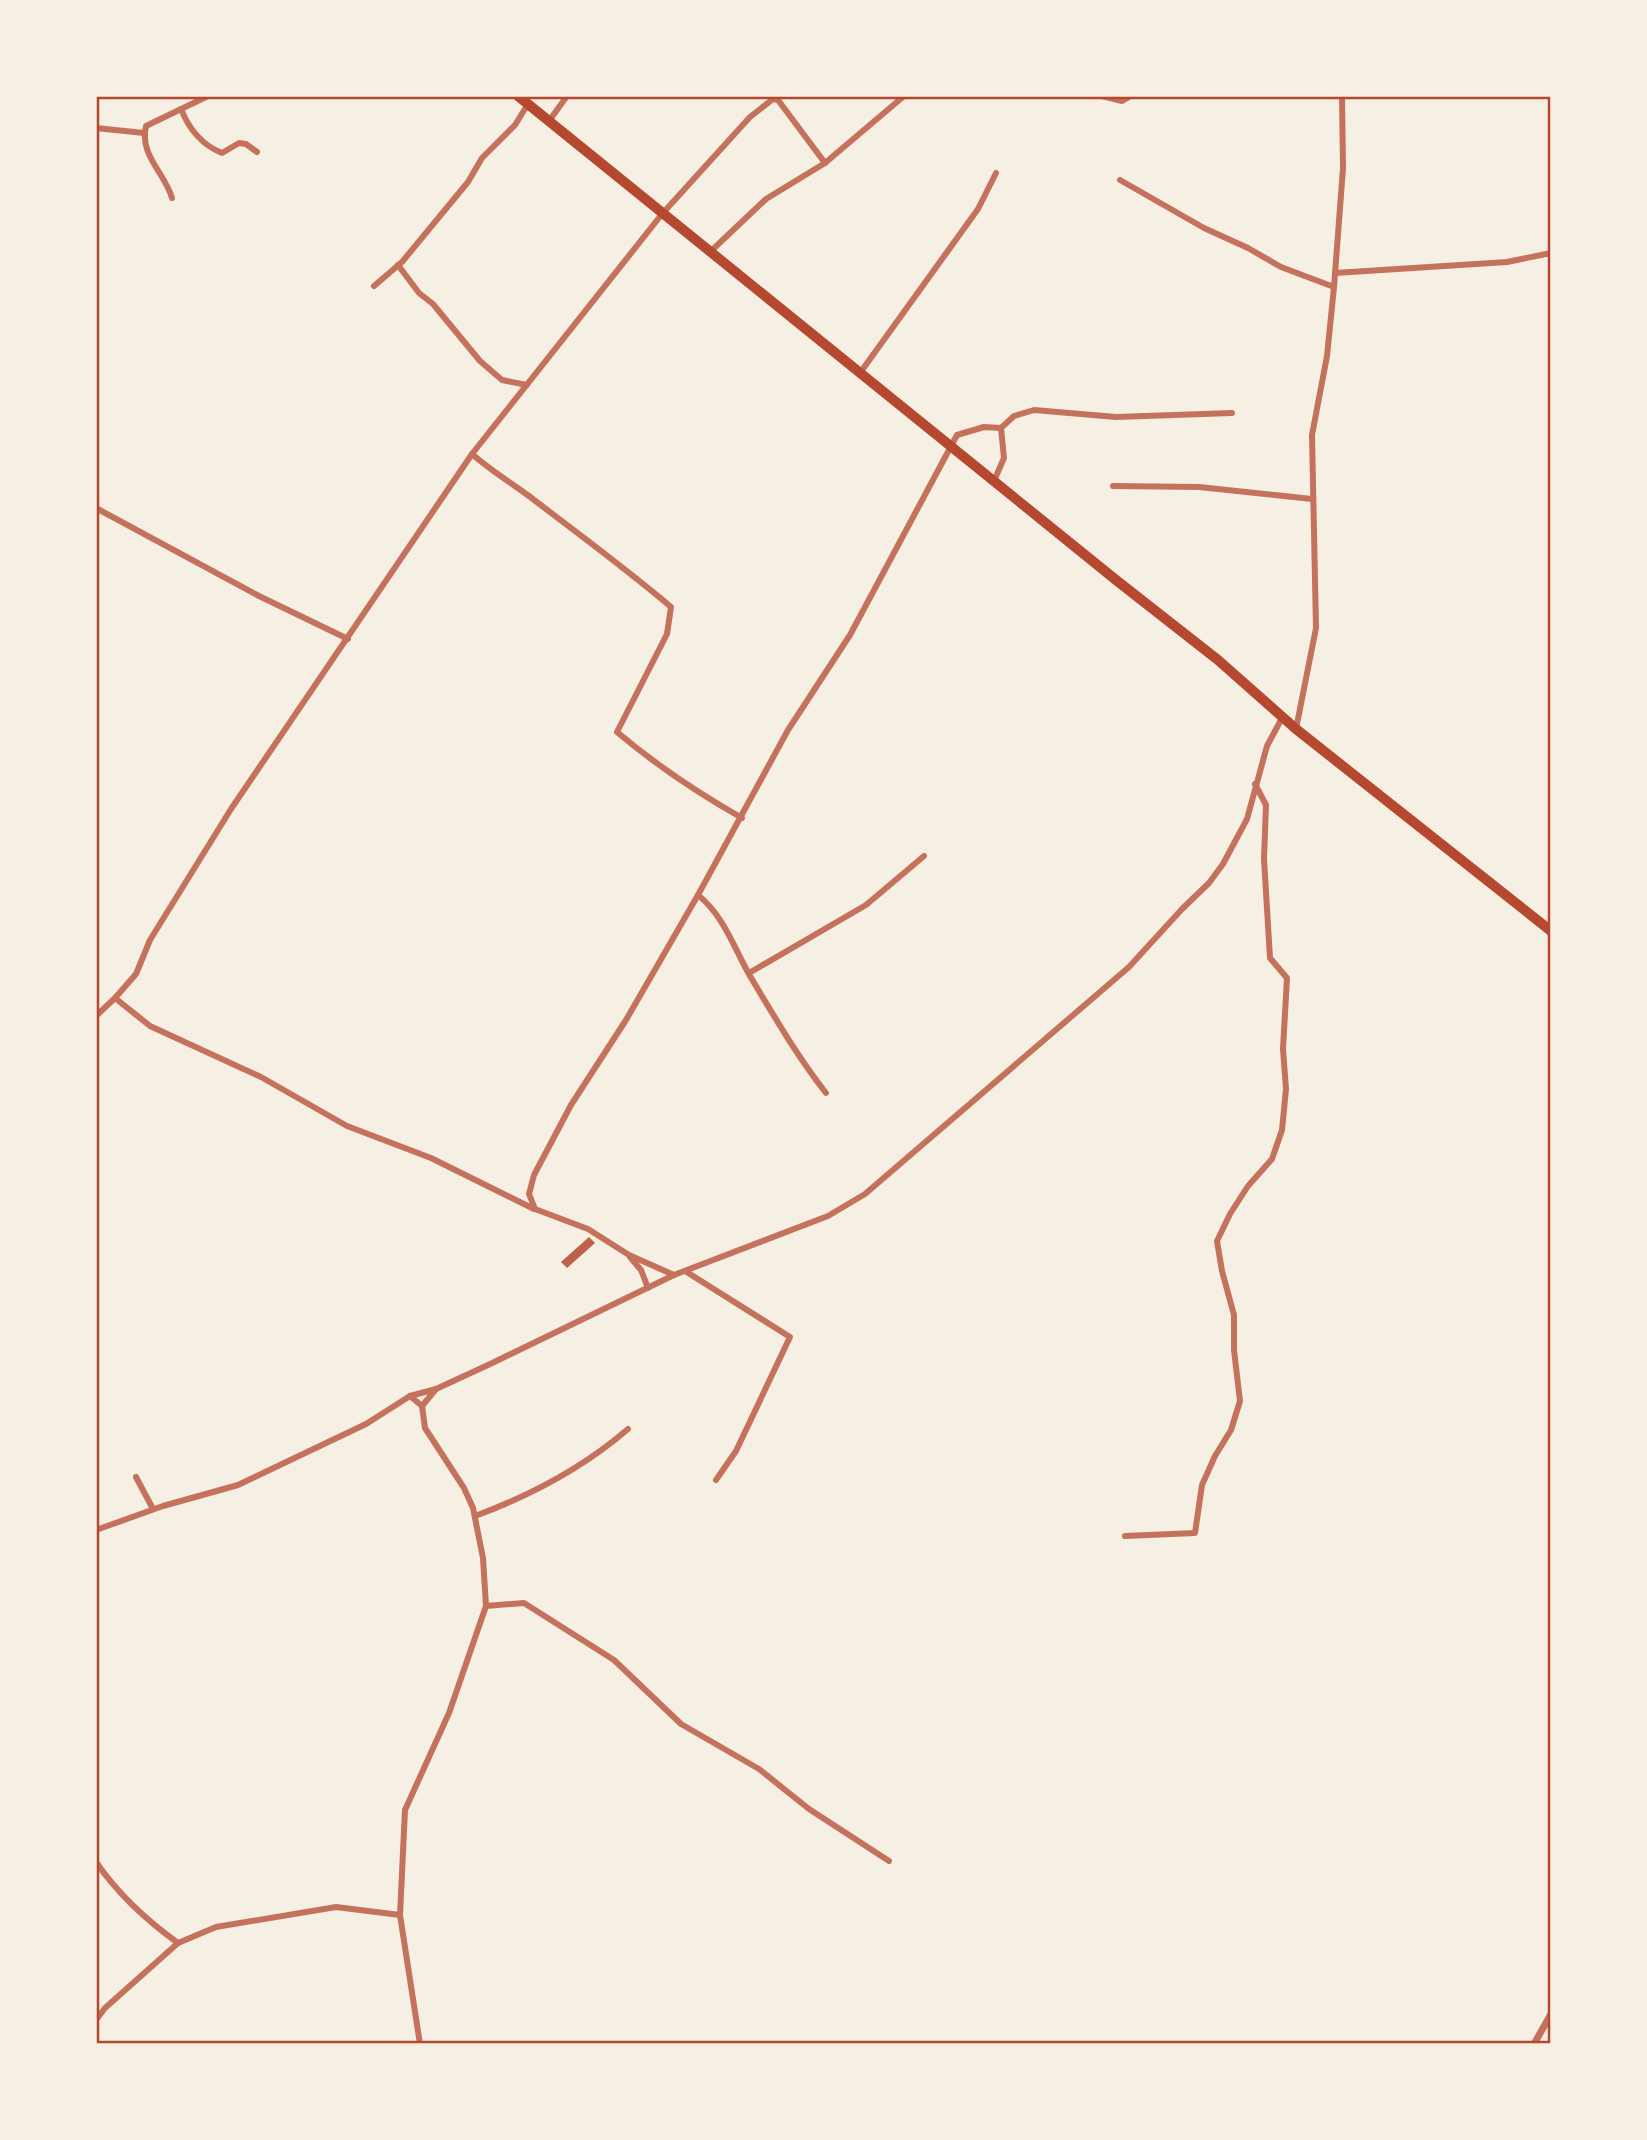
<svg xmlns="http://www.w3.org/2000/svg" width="1647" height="2140" font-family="Quicksand,sans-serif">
	<rect width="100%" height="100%" fill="#f6efe4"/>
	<polygon fill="#bf614a" points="589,1237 595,1243 567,1268 561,1262"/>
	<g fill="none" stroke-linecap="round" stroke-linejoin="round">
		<g stroke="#c5725c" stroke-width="6">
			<polyline points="1102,96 1122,101 1131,96"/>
			<path d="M 181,109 C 189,129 202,145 222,153 L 239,143 L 246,144 L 257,152"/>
			<polyline points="549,121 567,96"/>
			<polyline points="96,128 144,133"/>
			<polyline points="1120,180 1204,228 1248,248 1281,267 1334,287"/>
			<path d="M 172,198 C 165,173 139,155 146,126 L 208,96"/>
			<polyline points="710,252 766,199 825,163 904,96"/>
			<polyline points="398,265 419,293 433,304 480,361 502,380 527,385"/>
			<polyline points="1335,273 1507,262 1551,253"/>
			<polyline points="374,286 402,262 468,182 482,158 515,125 528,104"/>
			<polyline points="860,373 978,209 996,173"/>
			<path d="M 472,454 C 490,470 510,482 529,496 C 577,533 625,568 671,607 L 667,634 L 617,732 C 656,765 698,793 742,818"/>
			<polyline points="994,481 1004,458 1001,428"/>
			<polyline points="1113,486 1199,487 1312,499"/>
			<polyline points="96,508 259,596 348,639"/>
			<polyline points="1296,729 1316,628 1312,435 1327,356 1334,287 1343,168 1342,96"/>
			<polyline points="698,895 788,730 850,635 957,435 984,427 1001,428 1014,416 1034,410 1116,417 1232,413"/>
			<polyline points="749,973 866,905 924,856"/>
			<polyline points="115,998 150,1026 261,1077 347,1126 431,1158 534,1209"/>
			<polyline points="96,1016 115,998 136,974 150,940 231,809 472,454 662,214 750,117 773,99 778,100 825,163"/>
			<polyline points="630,1257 641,1270 648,1288"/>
			<polyline points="685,1271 790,1337 736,1451 716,1480"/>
			<path d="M 674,1275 L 629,1255 L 588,1229 L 535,1209 L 529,1194 L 534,1175 L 571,1105 L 626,1020 L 698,895 C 724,916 734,948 750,976 C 774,1016 797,1056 826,1093"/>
			<polyline points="410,1396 422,1406 425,1428 464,1488 473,1508 483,1558 486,1606 524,1603 614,1660 681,1724 759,1769 809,1809 889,1861"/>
			<polyline points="422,1406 436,1389"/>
			<polyline points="136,1477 153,1509"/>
			<path d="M 475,1516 C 529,1496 584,1467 628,1429"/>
			<polyline points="96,1530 163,1506 238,1485 366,1424 410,1396 436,1389 488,1365 674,1275 828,1216 865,1194 1129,967 1182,909 1209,883 1223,864 1247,819 1267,746 1282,718"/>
			<polyline points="1125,1536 1195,1533 1202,1485 1215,1456 1231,1430 1240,1401 1234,1350 1234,1315 1222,1271 1217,1241 1230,1214 1248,1186 1272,1159 1282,1130 1286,1089 1283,1049 1287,978 1270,958 1264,859 1266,805 1255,784"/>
			<path d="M 96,1862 C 118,1894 146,1920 178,1943"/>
			<polyline points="96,2020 105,2008 178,1943 216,1927 336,1907 400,1915"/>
			<polyline points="420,2044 400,1915 405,1810 449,1713 486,1606"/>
		</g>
		<polyline stroke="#c5725c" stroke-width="7" points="1534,2044 1551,2014"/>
		<polyline stroke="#b5482f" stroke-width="10" points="518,96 1116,580 1218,660 1296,729 1551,931"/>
	</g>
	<rect width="1647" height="2140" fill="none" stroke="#f6efe4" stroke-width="196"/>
	<rect x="98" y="98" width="1451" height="1944" fill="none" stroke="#b5482f" stroke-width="2.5"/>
</svg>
